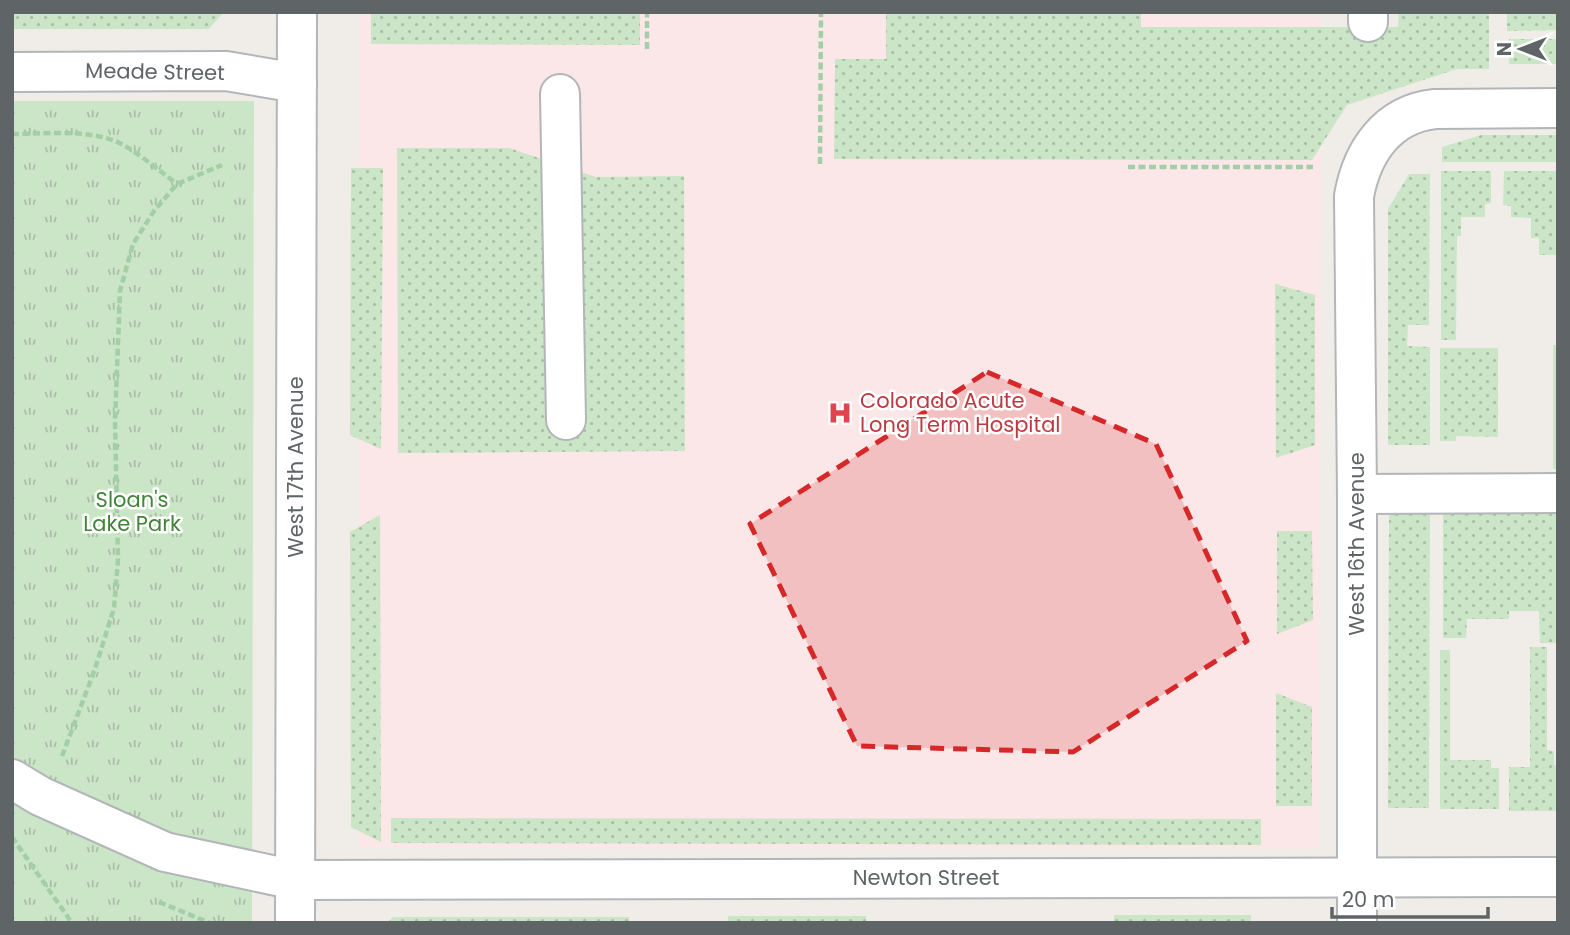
<svg xmlns="http://www.w3.org/2000/svg" width="1570" height="935" font-family="Poppins,sans-serif">
	<defs>
		<pattern id="grass-dots" width="8" height="8" patternUnits="userSpaceOnUse" patternTransform="scale(1.75)"><rect width="8" height="8" fill="#cbe6c6"/><path d="M2 2h.1M6 6h.1" fill="none" stroke="#a8bea5" stroke-width="1.8" stroke-linecap="round"/></pattern>
		<pattern id="park-tufts" width="24" height="20" patternUnits="userSpaceOnUse" patternTransform="scale(1.75)"><rect width="24" height="20" fill="#cbe6c6"/><path d="M3 7l-1-3M5 7V3M7 7l1-3M15 17l-1-3M17 17v-4M19 17l1-3" fill="none" stroke="#a8bea5"/></pattern>
	</defs>
	<rect width="100%" height="100%" fill="#f0ede8"/>
	<polygon fill="#fbe6e8" points="360,12 1321,12 1319,849 359,848"/>
	<g fill="url(#grass-dots)">
		<polygon points="12,12 224,12 209,29 12,29"/>
		<polygon points="371,12 640,12 640,45 371,44"/>
		<polygon points="886,12 1141,12 1141,27 1398,27 1399,12 1489,12 1489,69 1457,69 1347,105 1312,160 834,159 835,59 886,59"/>
		<polygon points="1507,12 1558,12 1558,30 1507,31"/>
		<rect x="1509" y="39" width="49" height="25"/>
		<polygon points="1481,135 1558,135 1558,162 1442,162 1442,147"/>
		<polygon points="397,148 509,148 596,177 684,176 685,451 398,453"/>
		<polygon points="351,168 383,168 381,449 350,435"/>
		<polygon points="1441,171 1491,171 1491,203 1485,204 1485,217 1461,217 1461,236 1457,236 1456,340 1441,340"/>
		<polygon points="1504,171 1558,171 1558,255 1539,255 1539,238 1531,238 1531,218 1511,217 1511,206 1503,205"/>
		<polygon points="1409,174 1430,174 1429,325 1408,325 1407,346 1430,347 1430,445 1388,445 1388,209"/>
		<polygon points="1275,284 1315,295 1315,445 1276,458"/>
		<rect x="1553" y="345" width="5" height="124"/>
		<polygon points="1440,348 1498,348 1498,437 1456,436 1456,441 1440,441"/>
		<polygon points="1389,505 1430,506 1429,808 1388,808"/>
		<polygon points="1443,505 1558,505 1557,643 1540,643 1539,611 1509,611 1509,619 1467,619 1466,638 1443,638"/>
		<polygon points="380,515 381,842 351,827 350,532"/>
		<polygon points="1277,531 1312,531 1313,620 1277,634"/>
		<polygon points="1530,647 1547,647 1547,750 1554,751 1554,765 1558,765 1558,811 1509,811 1509,767 1530,767"/>
		<polygon points="1440,650 1450,650 1450,760 1491,760 1491,768 1499,768 1499,809 1440,809"/>
		<polygon points="1276,693 1312,707 1312,806 1276,806"/>
		<polygon points="391,818 1261,819 1261,845 391,843"/>
		<rect x="1114" y="915" width="137" height="8"/>
		<rect x="728" y="916" width="138" height="7"/>
		<polygon points="393,917 629,917 629,923 387,923"/>
	</g>
	<polygon fill="url(#park-tufts)" points="12,101 254,101 252,923 12,923"/>
	<g fill="none" stroke-linecap="round" stroke-linejoin="round">
		<g stroke="#b3b6b9" stroke-width="42">
			<g id="minor">
				<polyline points="1368,12 1368,22"/>
				<polyline points="12,72 226,71 297,83"/>
				<polyline points="560,94 566,420"/>
				<polyline points="1357,494 1558,493"/>
				<polyline points="12,779 40,796 165,852 295,880 1558,877"/>
				<polyline points="295,923 297,12"/>
				<path d="M 1357,923 L 1357,494 L 1354,196 C 1362,152 1387,114 1435,109 L 1558,108"/>
			</g>
		</g>
		<g stroke="#a3cfa7" stroke-width="4.5" stroke-dasharray="7 3.5" stroke-linecap="butt">
			<polyline points="647,49 647,12"/>
			<path d="M 12,134 C 46,134 83,129 115,141 C 133,148 161,172 177,184"/>
			<polyline points="820,164 821,12"/>
			<polyline points="1128,167 1313,167"/>
			<polyline points="62,756 95,669 114,608 118,560 115,421 120,291 133,244 154,211 177,184 222,165"/>
			<polyline points="12,837 72,923"/>
			<polyline points="159,902 210,923"/>
		</g>
		<use href="#minor" stroke="#fff" stroke-width="38"/>
	</g>
	<path fill="#d62828" fill-opacity="0.2" stroke="#d62828" stroke-width="5" stroke-dasharray="14 9" stroke-linejoin="round" d="M 987,372 L 1156,444 L 1247,641 L 1073,752 L 857,746 L 750,524 Z"/>
	<defs>
		<g id="hospital-bare" transform="scale(1.89)"><path d="M-5-5h3v3.5h4V-5h3V5h-3V1.5h-4V5h-3Z" fill="#e0444e" stroke="#fff" stroke-width="2.5" paint-order="stroke"/></g>
	</defs>
	<g fill-rule="evenodd">
		<use href="#hospital-bare" x="840" y="413"/>
	</g>
	<g text-anchor="middle" stroke-width="5" stroke-linejoin="round" paint-order="stroke">
		<g font-size="21" fill="#5f6467" stroke="#fff">
			<text transform="translate(155 72) rotate(1)" y="7">Meade Street</text>
			<text transform="translate(296 467) rotate(-90)" y="7">West 17th Avenue</text>
			<text transform="translate(1357 544) rotate(-90)" y="7">West 16th Avenue</text>
			<text x="926" y="885">Newton Street</text>
		</g>
		<g font-size="21" fill="#be3a42" stroke="#fff" text-anchor="start">
			<text x="860" y="408">Colorado Acute<tspan x="860" dy="24">Long Term Hospital</tspan></text>
		</g>
		<g font-size="21" fill="#428439" stroke="#fff">
			<text x="132" y="507">Sloan's<tspan x="132" dy="24">Lake Park</tspan></text>
		</g>
	</g>
	<rect width="1570" height="935" fill="none" stroke="#5f6467" stroke-width="28"/>
	<g transform="translate(1521 49) rotate(270)" stroke="#ffffff" stroke-width="5" paint-order="stroke">
	<path d="M0-5L12 26L0 18L-12 26Z" fill="#5f6467"/>
	<text y="-10" font-size="19" font-weight="bold" text-anchor="middle" fill="#5f6467">N</text>
	</g>
	<path d="M1332 907v10h156v-10" fill="none" stroke="#5f6467" stroke-width="3.5"/>
	<text x="1342" y="907" font-size="21" fill="#5f6467" stroke="#ffffff" stroke-width="5" paint-order="stroke">20 m</text>
</svg>
